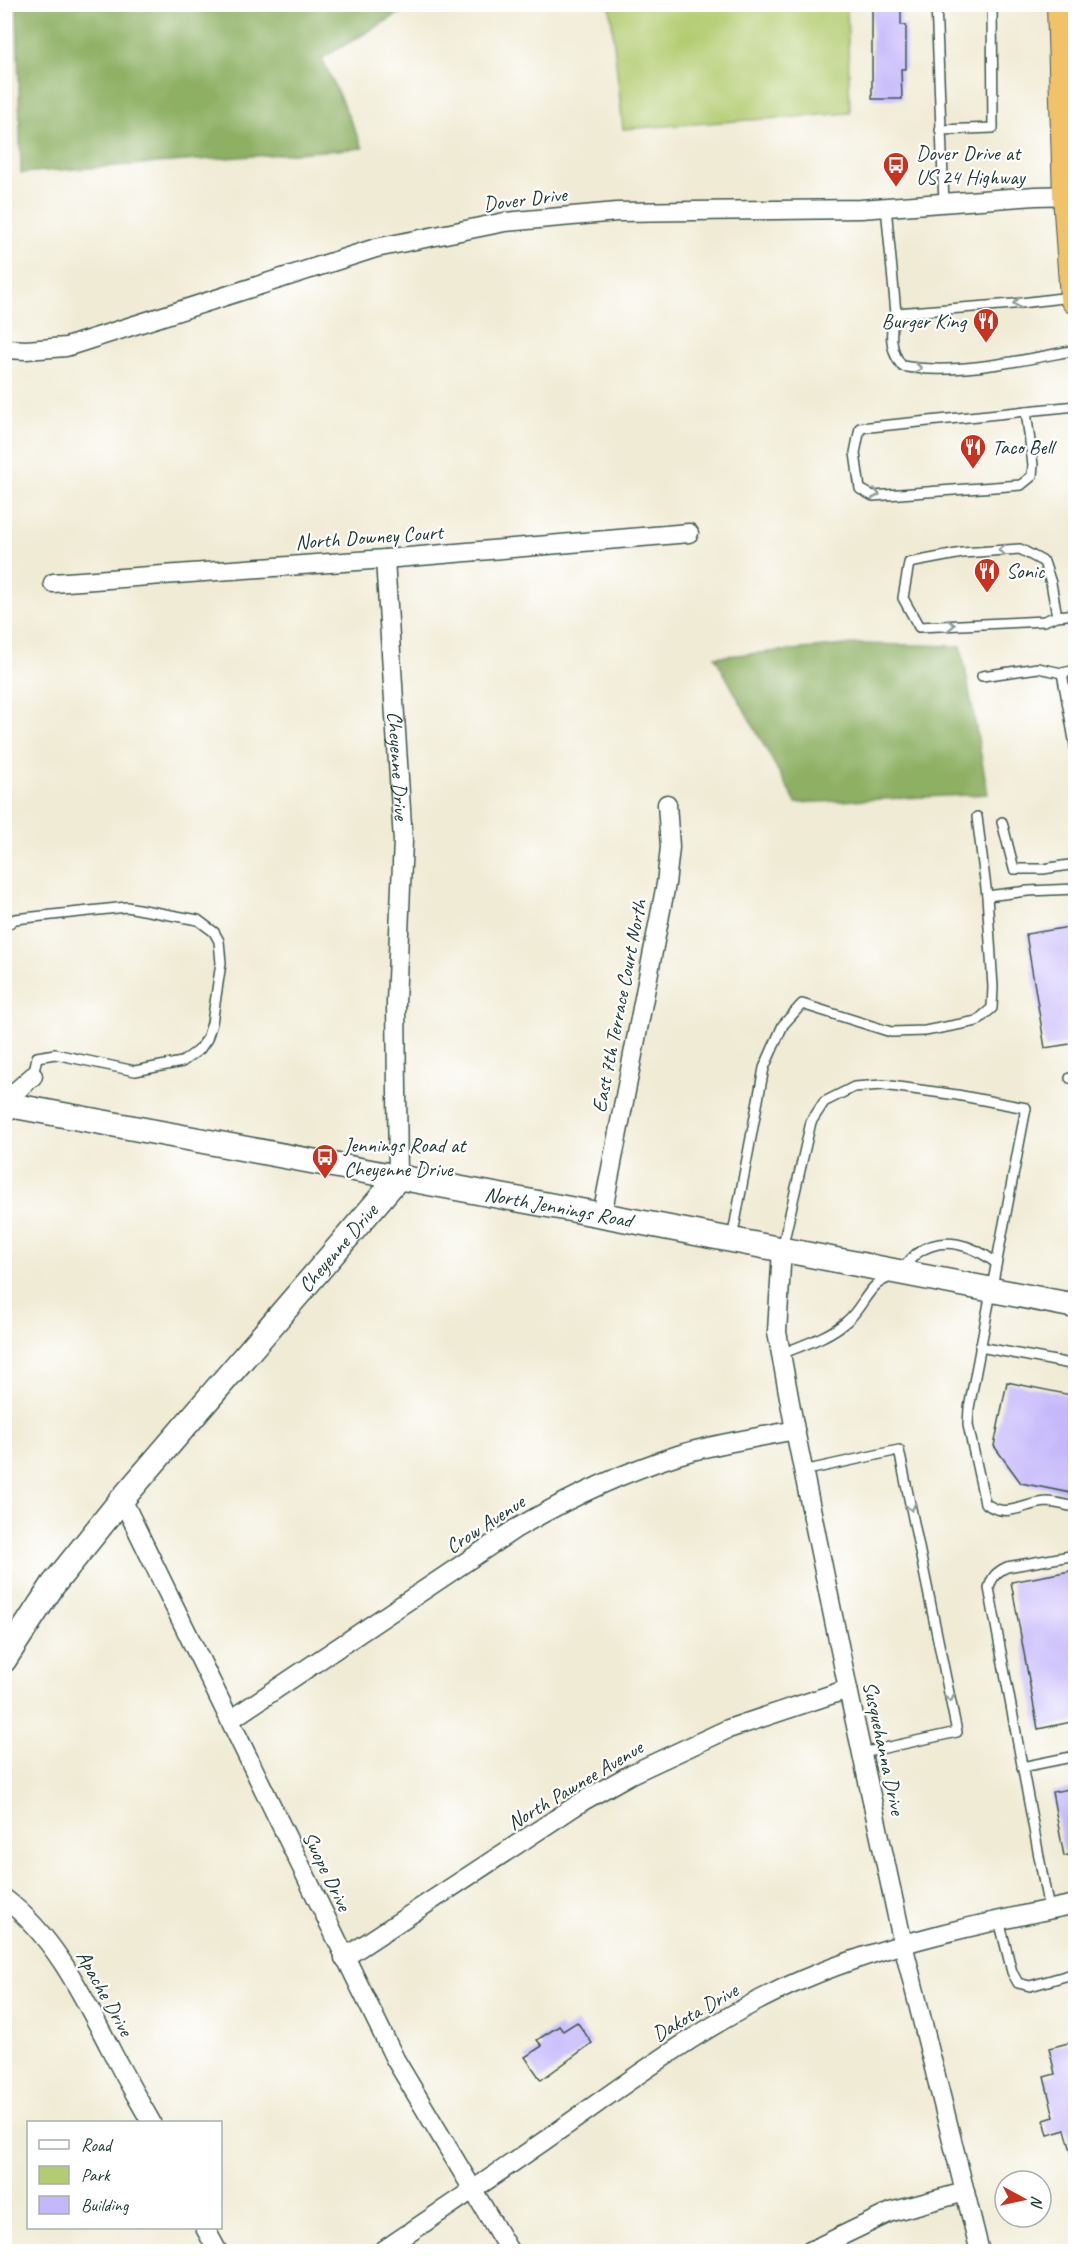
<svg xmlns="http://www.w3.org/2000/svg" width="1080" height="2256" font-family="Caveat,sans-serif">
	<rect width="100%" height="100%" fill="#fff"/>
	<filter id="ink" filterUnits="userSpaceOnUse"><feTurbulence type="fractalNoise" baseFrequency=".0167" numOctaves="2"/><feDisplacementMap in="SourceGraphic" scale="12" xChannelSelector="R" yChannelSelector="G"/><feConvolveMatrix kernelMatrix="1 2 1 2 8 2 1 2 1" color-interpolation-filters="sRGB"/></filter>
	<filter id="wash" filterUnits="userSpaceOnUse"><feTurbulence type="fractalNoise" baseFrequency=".008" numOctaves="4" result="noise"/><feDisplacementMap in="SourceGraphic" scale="24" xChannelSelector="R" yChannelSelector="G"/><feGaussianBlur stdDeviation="1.35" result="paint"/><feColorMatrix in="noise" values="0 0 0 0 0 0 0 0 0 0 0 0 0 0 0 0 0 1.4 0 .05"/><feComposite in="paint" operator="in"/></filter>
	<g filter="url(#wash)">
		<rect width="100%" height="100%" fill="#f0ebd4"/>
		<polygon fill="#b3cc71" stroke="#698452" stroke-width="1.5" points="610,5 847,5 850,113 623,129"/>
		<g fill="#8eb063" stroke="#56764c" stroke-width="1.5">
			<polygon points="17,5 17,4 414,5 322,58 363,148 21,173"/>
			<polygon points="858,644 961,646 988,794 796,803 715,657"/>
		</g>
		<g id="blocks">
			<g fill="#c5b7fb">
				<polygon points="872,4 901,4 901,25 906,25 906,69 901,69 902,99 872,99"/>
				<polygon points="1076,926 1076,1043 1045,1048 1026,934"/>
				<polygon points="1007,1382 1076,1396 1076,1494 1021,1483 994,1446"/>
				<polygon points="1076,1570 1076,1721 1038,1729 1011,1582"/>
				<polygon points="1076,1788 1076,1853 1064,1856 1052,1792"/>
				<polygon points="577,2022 592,2043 541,2080 525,2057 542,2046 537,2040 559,2026 563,2031"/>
				<polygon points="1076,2041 1076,2165 1075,2165 1065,2130 1048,2135 1044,2120 1054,2117 1044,2077 1055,2074 1049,2048"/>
			</g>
		</g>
	</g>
	<g filter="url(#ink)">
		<use href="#blocks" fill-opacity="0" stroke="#3e574c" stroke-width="1.5"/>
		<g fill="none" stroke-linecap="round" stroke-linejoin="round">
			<g stroke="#3e574c" stroke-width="12">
				<g id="service">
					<polyline points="936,4 944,203"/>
					<polyline points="940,130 993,128 992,4"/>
					<polyline points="886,207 896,313"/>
					<path d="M 1070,297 L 1013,304 L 896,313 C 889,331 890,351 902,366 C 955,376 1023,360 1076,350"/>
					<polyline points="1026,411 1033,465 1032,476 1021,485 873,496 860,489 855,453 860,428 1076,406"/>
					<polyline points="1057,616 1051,583 1044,562 1020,549 962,553 909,563 903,598 919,627 1044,621 1057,616 1076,614"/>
					<polyline points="1076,670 1062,673 1076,751"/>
					<polyline points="982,676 1038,668 1062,673"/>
					<polyline points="977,817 987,896"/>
					<polyline points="1002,822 1014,869 1043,869 1076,864"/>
					<polyline points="4,927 15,919 127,907 198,920 214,932 219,941 221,963 212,1023 207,1039 200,1049 182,1062 135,1071 55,1054 37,1057 33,1076"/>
					<polyline points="1070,1078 1076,1077"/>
					<polyline points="732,1239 764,1068 783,1025 802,1004 891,1032 925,1031 977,1021 992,1008 993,987 987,896 1028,891 1076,889"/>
					<path d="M 782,1249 L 811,1122 L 824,1102 L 854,1087 L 883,1085 L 957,1095 L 1026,1108 L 969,1408 L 968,1425 L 985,1503 C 1008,1520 1023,1503 1047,1502 C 1056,1502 1067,1506 1076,1507"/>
					<polyline points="980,1347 1076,1365"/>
					<path d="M 781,1354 C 803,1345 829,1337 847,1321 C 859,1311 865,1295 876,1285 C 883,1279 893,1277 900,1271 C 906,1266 910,1259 916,1254 C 943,1234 973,1245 996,1263"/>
					<polyline points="803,1471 899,1450 957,1732 862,1753"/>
					<polyline points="1022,1767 1076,1756"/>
					<path d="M 1049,1910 L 989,1588 C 992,1577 996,1572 1007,1567 L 1076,1555"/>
					<polyline points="999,1920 1012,1972 1018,1983 1030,1986 1076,1973"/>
				</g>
			</g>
			<g stroke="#3e574c" stroke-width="21">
				<g id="minor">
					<polyline points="4,349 26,350 66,347 376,248 505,222 617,212 861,209 1035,196 1076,195"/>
					<path id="s1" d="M 385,559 L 403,841 L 396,1002 L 398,1178"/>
					<polyline points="53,583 385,559 689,533"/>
					<polyline points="4,1102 33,1076"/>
					<polyline points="602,1215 666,884 670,847 667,804"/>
					<polyline points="782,1249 777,1332 795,1430 848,1689 903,1944 980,2252"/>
					<polyline points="122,1499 395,2059 510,2252"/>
					<path d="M 230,1720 L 515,1529 C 567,1499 621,1473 678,1455 C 716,1443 757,1438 795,1430"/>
					<path d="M 4,1898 C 54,1936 81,1992 109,2046 C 122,2072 137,2097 151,2122"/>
					<polyline points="344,1958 583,1801 631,1774 728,1729 848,1689"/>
					<polyline points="205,2228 218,2252"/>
					<path d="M 381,2252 C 441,2211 502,2171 561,2129 C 639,2074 716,2016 804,1979 C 891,1942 984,1923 1076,1904"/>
					<polyline points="808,2252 891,2212 965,2192"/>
				</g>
			</g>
			<g stroke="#3e574c" stroke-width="27">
				<g id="tertiary">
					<path id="s2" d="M 4,1104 L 602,1215 L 1076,1306"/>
					<path id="s3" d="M 4,1660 L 53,1585 L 118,1504 L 398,1178"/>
				</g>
			</g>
			<g stroke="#3e574c" stroke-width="34">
				<polyline id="trunk" points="1063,4 1069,196 1076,298"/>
			</g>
			<use href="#service" stroke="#fff" stroke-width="9"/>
			<use href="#minor" stroke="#fff" stroke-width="18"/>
			<use href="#tertiary" stroke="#fff" stroke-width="24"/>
			<use href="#trunk" stroke="#f2c26a" stroke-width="32"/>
		</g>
		<defs><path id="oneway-chevron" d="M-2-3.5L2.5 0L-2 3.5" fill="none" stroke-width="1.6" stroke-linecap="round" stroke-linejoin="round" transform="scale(1.5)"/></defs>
		<g stroke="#8f9e9a">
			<use href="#oneway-chevron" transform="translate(1017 303) rotate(174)"/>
			<use href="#oneway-chevron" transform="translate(918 368) rotate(4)"/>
			<use href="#oneway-chevron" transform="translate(876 494) rotate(10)"/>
			<use href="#oneway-chevron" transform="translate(1002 550) rotate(177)"/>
			<use href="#oneway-chevron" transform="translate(951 625) rotate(-3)"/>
			<use href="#oneway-chevron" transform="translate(911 1507) rotate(78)"/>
			<use href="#oneway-chevron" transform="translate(950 1698) rotate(78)"/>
		</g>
	</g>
	<defs>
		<g id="bus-pin" transform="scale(1.35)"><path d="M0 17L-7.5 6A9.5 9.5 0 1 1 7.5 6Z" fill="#c8321e" stroke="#fff"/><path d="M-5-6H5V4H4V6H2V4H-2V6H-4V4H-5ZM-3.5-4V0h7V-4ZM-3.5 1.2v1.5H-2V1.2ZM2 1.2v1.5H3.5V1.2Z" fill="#fff"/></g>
		<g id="restaurant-pin" transform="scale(1.35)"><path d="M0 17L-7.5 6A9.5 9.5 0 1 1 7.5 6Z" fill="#c8321e" stroke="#fff"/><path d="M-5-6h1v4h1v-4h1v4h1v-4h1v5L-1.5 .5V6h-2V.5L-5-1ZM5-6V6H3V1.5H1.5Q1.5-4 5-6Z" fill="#fff"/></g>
	</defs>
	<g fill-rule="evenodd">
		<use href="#bus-pin" x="896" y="165"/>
		<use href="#restaurant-pin" x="986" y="321"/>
		<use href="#restaurant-pin" x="973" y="447"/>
		<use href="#restaurant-pin" x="987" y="571"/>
		<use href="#bus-pin" x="325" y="1157"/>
	</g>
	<g text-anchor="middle" stroke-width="4.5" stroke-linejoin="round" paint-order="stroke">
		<g font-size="21" fill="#1f3d34" stroke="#fff" text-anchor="start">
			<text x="916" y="160">Dover Drive at<tspan x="916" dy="24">US 24 Highway</tspan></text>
			<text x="966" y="328" text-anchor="end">Burger King</text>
			<text x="992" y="454">Taco Bell</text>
			<text x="1006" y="578">Sonic</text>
			<text x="344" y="1152">Jennings Road at<tspan x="344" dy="24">Cheyenne Drive</tspan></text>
		</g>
		<g font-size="21" fill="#1f3d34" stroke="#fff">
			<text transform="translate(525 199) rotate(-7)" y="7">Dover Drive</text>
			<text transform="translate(369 537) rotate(-4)" y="7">North Downey Court</text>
			<text dy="7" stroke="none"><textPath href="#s1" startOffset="207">Cheyenne Drive</textPath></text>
			<text transform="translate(619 1006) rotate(-79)" y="7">East 7th Terrace Court North</text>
			<text dy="7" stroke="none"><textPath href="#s2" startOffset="564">North Jennings Road</textPath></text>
			<text dy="7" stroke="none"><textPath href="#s3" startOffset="531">Cheyenne Drive</textPath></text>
			<text transform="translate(485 1524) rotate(-33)" y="7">Crow Avenue</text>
			<text transform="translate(884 1748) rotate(78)" y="7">Susquehanna Drive</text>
			<text transform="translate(575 1785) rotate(-31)" y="7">North Pawnee Avenue</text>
			<text transform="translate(327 1871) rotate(64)" y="7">Swope Drive</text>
			<text transform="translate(105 1993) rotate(61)" y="7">Apache Drive</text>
			<text transform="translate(695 2012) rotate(-30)" y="7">Dakota Drive</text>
		</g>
	</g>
	<rect width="1080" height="2256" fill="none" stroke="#fff" stroke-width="24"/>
	<rect x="27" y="2121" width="195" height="108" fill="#ffffff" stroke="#a5b1ae" stroke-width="1.5"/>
	<rect x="39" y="2140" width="30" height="9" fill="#ffffff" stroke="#a5b1ae" stroke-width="1.5"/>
	<text x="81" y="2151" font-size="18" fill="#1f3d34">Road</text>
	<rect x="39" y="2166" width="30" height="18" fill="#b3cc71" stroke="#a5b1ae" stroke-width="1.5"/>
	<text x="81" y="2181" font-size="18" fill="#1f3d34">Park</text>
	<rect x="39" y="2196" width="30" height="18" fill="#c5b7fb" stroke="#a5b1ae" stroke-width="1.5"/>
	<text x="81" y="2211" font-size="18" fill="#1f3d34">Building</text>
	<g transform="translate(1023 2199) rotate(98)"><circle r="28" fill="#ffffff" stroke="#a5b1ae" stroke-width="1.5"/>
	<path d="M0-4.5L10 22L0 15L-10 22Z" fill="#c8321e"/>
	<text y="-9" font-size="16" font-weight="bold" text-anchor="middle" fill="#1f3d34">N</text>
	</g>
</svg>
